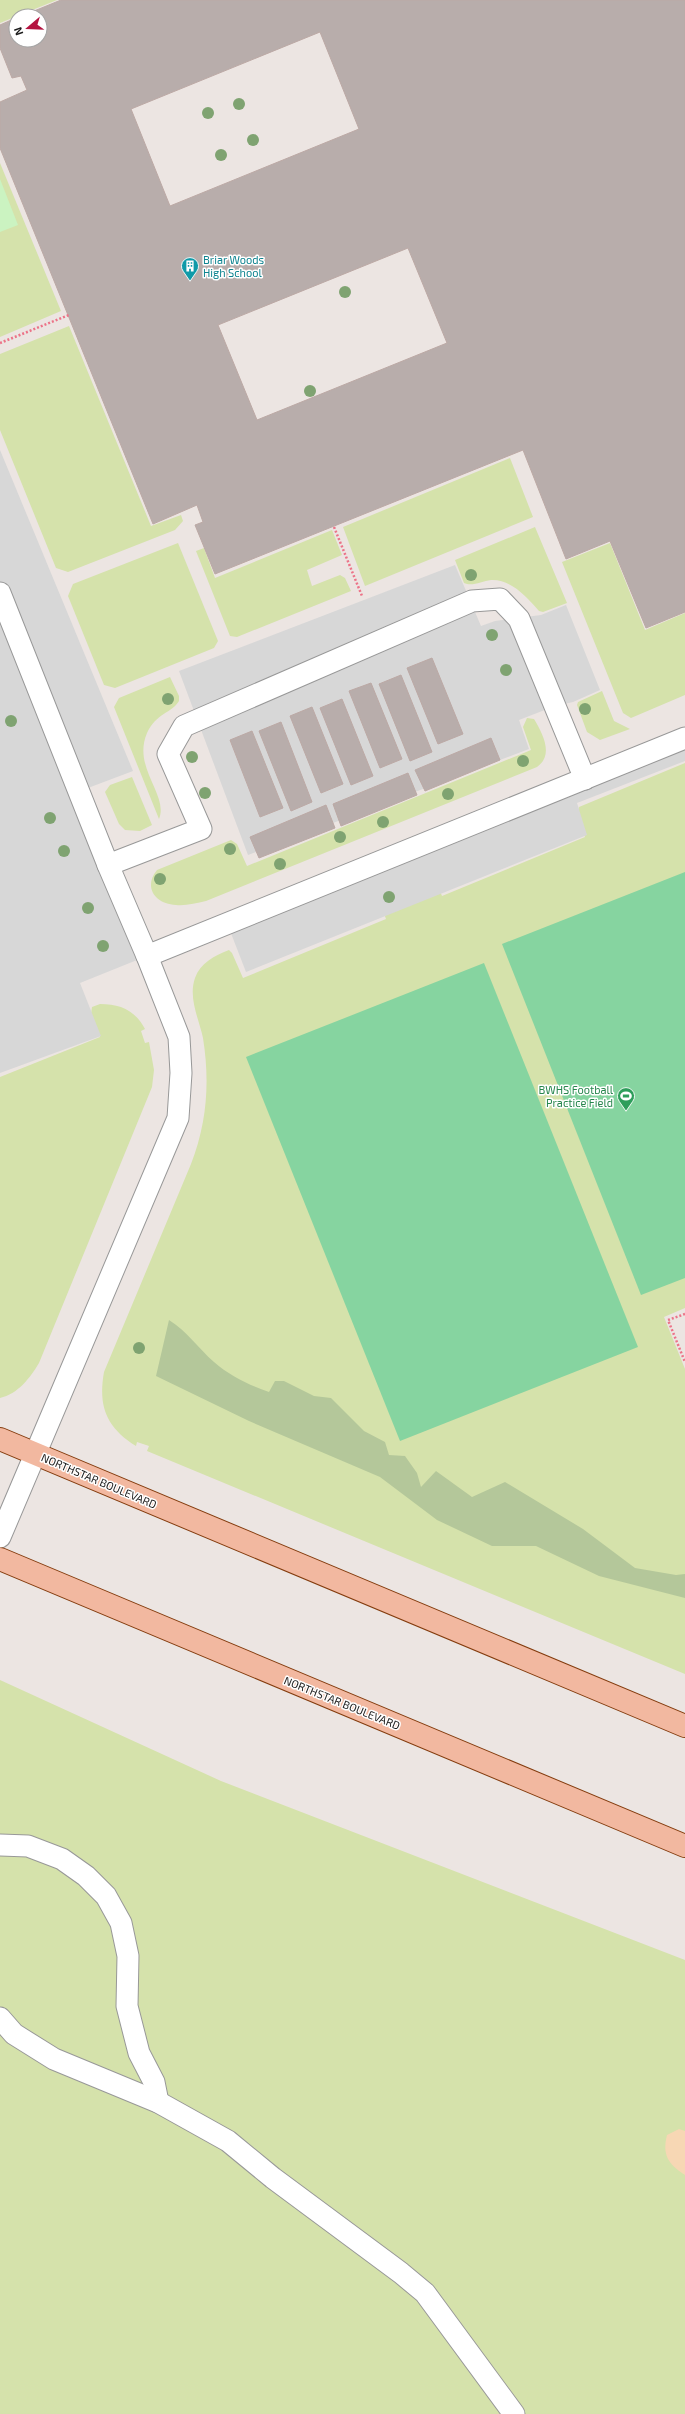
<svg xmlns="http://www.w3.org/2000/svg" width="685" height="2414" font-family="'Exo 2',sans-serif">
	<rect width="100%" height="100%" fill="#ece5e2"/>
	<g fill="#d5e2ab">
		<polygon points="0,0 57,0 0,23"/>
		<polygon points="0,163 61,311 0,337"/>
		<polygon points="69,326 151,526 181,515 183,521 175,530 68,572 56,568 0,430 0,354"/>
		<polygon points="510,458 533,517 365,586 343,527"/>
		<path d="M 535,527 L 567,603 L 543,612 L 539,611 C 527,597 511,579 491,580 C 482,581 472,587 464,583 L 455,560 Z"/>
		<polygon points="332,530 342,555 307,570 312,586 340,575 345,578 351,591 237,637 230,636 196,551 204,548 215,578"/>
		<polygon points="178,543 218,641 214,648 115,688 104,685 68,596 73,584"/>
		<polygon points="610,543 645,630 685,613 685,695 631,718 623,713 562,562"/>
		<path d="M 170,677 L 179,696 L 179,701 C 172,713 156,713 147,733 C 132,768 169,795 159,819 L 114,707 L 119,698 Z"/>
		<polygon points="602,691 614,721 630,729 600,740 587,732 577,705 578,702"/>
		<path d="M 527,718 L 534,719 C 543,734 554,755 537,767 L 206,901 C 196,903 186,906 176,905 C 155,904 143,887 157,870 L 231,840 L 237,844 L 247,866 L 531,750 L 523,727 Z"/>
		<path d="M 685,763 L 685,1308 L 664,1317 L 685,1369 L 685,1674 L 147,1451 L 149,1446 L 137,1442 L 136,1446 C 106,1427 98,1406 104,1372 L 191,1164 C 207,1123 210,1082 203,1038 C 199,1019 188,998 195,978 C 200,963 214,956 229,950 L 232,953 L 243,978 L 386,919 L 378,897 L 433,874 L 442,896 L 585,837 L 577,814 L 579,807 Z"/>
		<polygon points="132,777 152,825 140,831 125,830 119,824 105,792 110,785"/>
		<path d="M 100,1004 C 120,1004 135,1010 145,1029 L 141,1031 L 145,1043 L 149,1042 L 154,1070 L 152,1087 L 39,1363 C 30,1378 18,1394 0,1398 L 0,1077 L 100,1037 L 91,1014 L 92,1007 Z"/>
		<polygon points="0,1680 221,1781 685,1960 685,2414 0,2414"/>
	</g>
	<path fill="#b4c79a" d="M 169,1320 C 187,1331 198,1348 214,1362 C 230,1376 249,1385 269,1392 L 275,1381 L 284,1381 L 314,1396 L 331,1398 L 364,1431 L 385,1442 L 389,1455 L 405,1456 L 417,1473 L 421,1487 L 436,1471 L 472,1497 L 505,1482 L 583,1529 L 635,1568 L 676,1575 L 685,1574 L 685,1598 L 599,1576 L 536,1546 L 492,1546 L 437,1520 L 380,1477 L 249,1421 L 156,1376 Z"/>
	<path fill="#f7d7b4" d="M 679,2129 L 685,2131 L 685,2175 C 668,2164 662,2155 667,2135 Z"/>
	<polygon fill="#cbf3c1" points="0,179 18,225 0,232"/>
	<g fill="#86d4a0">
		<polygon points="685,872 685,1278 641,1295 502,944"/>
		<polygon points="484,963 638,1347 400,1441 246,1057"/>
	</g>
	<g fill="#d7d7d7">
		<polygon points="0,450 133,771 80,791 147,956 80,983 101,1036 0,1073"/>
		<polygon points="455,565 481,626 495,621 541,615 566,605 600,690 573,702 555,706 519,720 529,749 248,855 179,671"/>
		<polygon points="685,738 685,761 577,803 587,835 246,972 227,923"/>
	</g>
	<g fill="#b8adab" stroke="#bca9a5" fill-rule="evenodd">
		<path d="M 61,0 L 685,0 L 685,612 L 646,628 L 610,541 L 566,559 L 523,450 L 215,574 L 195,525 L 203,522 L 197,505 L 153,524 L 0,148 L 0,102 L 27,90 L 21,76 L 12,78 L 0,48 L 0,25 L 16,18 L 16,40 L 40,40 L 40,16 L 22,16 ZM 320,32 L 359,129 L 170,206 L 131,109 ZM 408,248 L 447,343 L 257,420 L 218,325 Z"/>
		<polygon points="432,658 463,734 438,744 407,668"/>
		<polygon points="401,675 432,752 410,761 379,684"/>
		<polygon points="371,683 402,759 380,768 349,691"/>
		<polygon points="342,699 373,776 351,785 320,708"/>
		<polygon points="312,707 343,784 321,793 290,716"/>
		<polygon points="281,722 312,802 291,811 259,731"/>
		<polygon points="252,731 283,808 260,817 230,740"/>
		<polygon points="491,738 500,760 425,791 415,770"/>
		<polygon points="408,773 417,795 341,826 333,804"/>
		<polygon points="326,805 335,828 259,858 250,837"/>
	</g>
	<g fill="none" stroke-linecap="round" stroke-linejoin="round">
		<g stroke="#989898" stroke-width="23">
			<g id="service">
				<polyline points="0,593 108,865 147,956 685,738"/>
				<polyline points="108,865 201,829 168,754 184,726 472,601 500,599 519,619 585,779"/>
				<polyline points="0,1537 178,1118 181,1073 179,1037 147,956"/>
				<polyline points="0,1845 28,1846 62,1859 86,1876 106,1896 121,1923 128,1956 127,2006 139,2053 154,2082 158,2102"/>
				<polyline points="0,2018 14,2034 54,2059 158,2102 228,2141 273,2178 401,2273 425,2293 514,2414"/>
			</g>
		</g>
		<g stroke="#843c0e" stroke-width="24">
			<g id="primary">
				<polyline points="0,1439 685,1726"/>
				<polyline points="0,1559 685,1846"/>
			</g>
		</g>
		<g stroke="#ec7388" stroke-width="2.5" stroke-dasharray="2 2" stroke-linecap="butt">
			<polyline points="0,343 69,315"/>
			<polyline points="334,527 362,596"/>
			<polyline points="685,1314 668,1320 685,1362"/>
		</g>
		<use href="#service" stroke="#fff" stroke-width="21"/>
		<use href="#primary" stroke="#f2b8a0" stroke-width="22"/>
	</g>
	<g fill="#7fa371">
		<circle cx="239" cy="104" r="6"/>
		<circle cx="208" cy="113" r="6"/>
		<circle cx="253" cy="140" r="6"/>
		<circle cx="221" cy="155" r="6"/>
		<circle cx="345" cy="292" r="6"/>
		<circle cx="310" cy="391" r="6"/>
		<circle cx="471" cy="575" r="6"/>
		<circle cx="492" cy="635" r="6"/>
		<circle cx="506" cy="670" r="6"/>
		<circle cx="168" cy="699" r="6"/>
		<circle cx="585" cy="709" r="6"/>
		<circle cx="11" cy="721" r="6"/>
		<circle cx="192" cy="757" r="6"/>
		<circle cx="523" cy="761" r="6"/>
		<circle cx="205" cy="793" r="6"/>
		<circle cx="448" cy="794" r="6"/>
		<circle cx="50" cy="818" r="6"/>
		<circle cx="383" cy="822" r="6"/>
		<circle cx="340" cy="837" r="6"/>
		<circle cx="230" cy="849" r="6"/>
		<circle cx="64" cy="851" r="6"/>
		<circle cx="280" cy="864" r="6"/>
		<circle cx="160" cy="879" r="6"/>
		<circle cx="389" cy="897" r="6"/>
		<circle cx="88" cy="908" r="6"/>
		<circle cx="103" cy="946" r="6"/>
		<circle cx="139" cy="1348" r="6"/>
	</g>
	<defs>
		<g id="building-pin" transform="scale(0.9)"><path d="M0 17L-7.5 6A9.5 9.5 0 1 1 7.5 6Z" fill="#0f9aa8" stroke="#fff"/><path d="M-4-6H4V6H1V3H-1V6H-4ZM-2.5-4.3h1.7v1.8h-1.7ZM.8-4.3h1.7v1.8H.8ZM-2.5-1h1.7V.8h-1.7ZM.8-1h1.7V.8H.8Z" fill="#fff"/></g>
		<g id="stadium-pin" transform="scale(0.9)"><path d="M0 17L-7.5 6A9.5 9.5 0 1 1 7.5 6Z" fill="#2e9e5b" stroke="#fff"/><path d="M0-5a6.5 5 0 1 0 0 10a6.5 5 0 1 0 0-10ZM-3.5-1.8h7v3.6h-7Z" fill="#fff"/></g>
	</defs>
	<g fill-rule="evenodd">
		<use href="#building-pin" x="190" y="266"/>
		<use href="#stadium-pin" x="626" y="1096"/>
	</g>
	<g text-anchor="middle" stroke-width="3" stroke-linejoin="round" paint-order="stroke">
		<g font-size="11" fill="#0d838f" stroke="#fff" text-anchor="start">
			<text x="203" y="264">Briar Woods<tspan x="203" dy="13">High School</tspan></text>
		</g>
		<g font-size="11" fill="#27864d" stroke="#fff" text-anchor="end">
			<text x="613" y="1094">BWHS Football<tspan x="613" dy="13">Practice Field</tspan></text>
		</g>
		<g font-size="11" fill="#1b1b1b" stroke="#fff">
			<text transform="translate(99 1481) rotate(23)" y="4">NORTHSTAR BOULEVARD</text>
			<text transform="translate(342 1703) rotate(22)" y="4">NORTHSTAR BOULEVARD</text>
		</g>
	</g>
	<g transform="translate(28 28) rotate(251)"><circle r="19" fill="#ffffff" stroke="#a4a4a4"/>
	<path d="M0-3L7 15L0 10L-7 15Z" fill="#b41340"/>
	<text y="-6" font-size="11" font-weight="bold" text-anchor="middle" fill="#1b1b1b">N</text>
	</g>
</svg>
